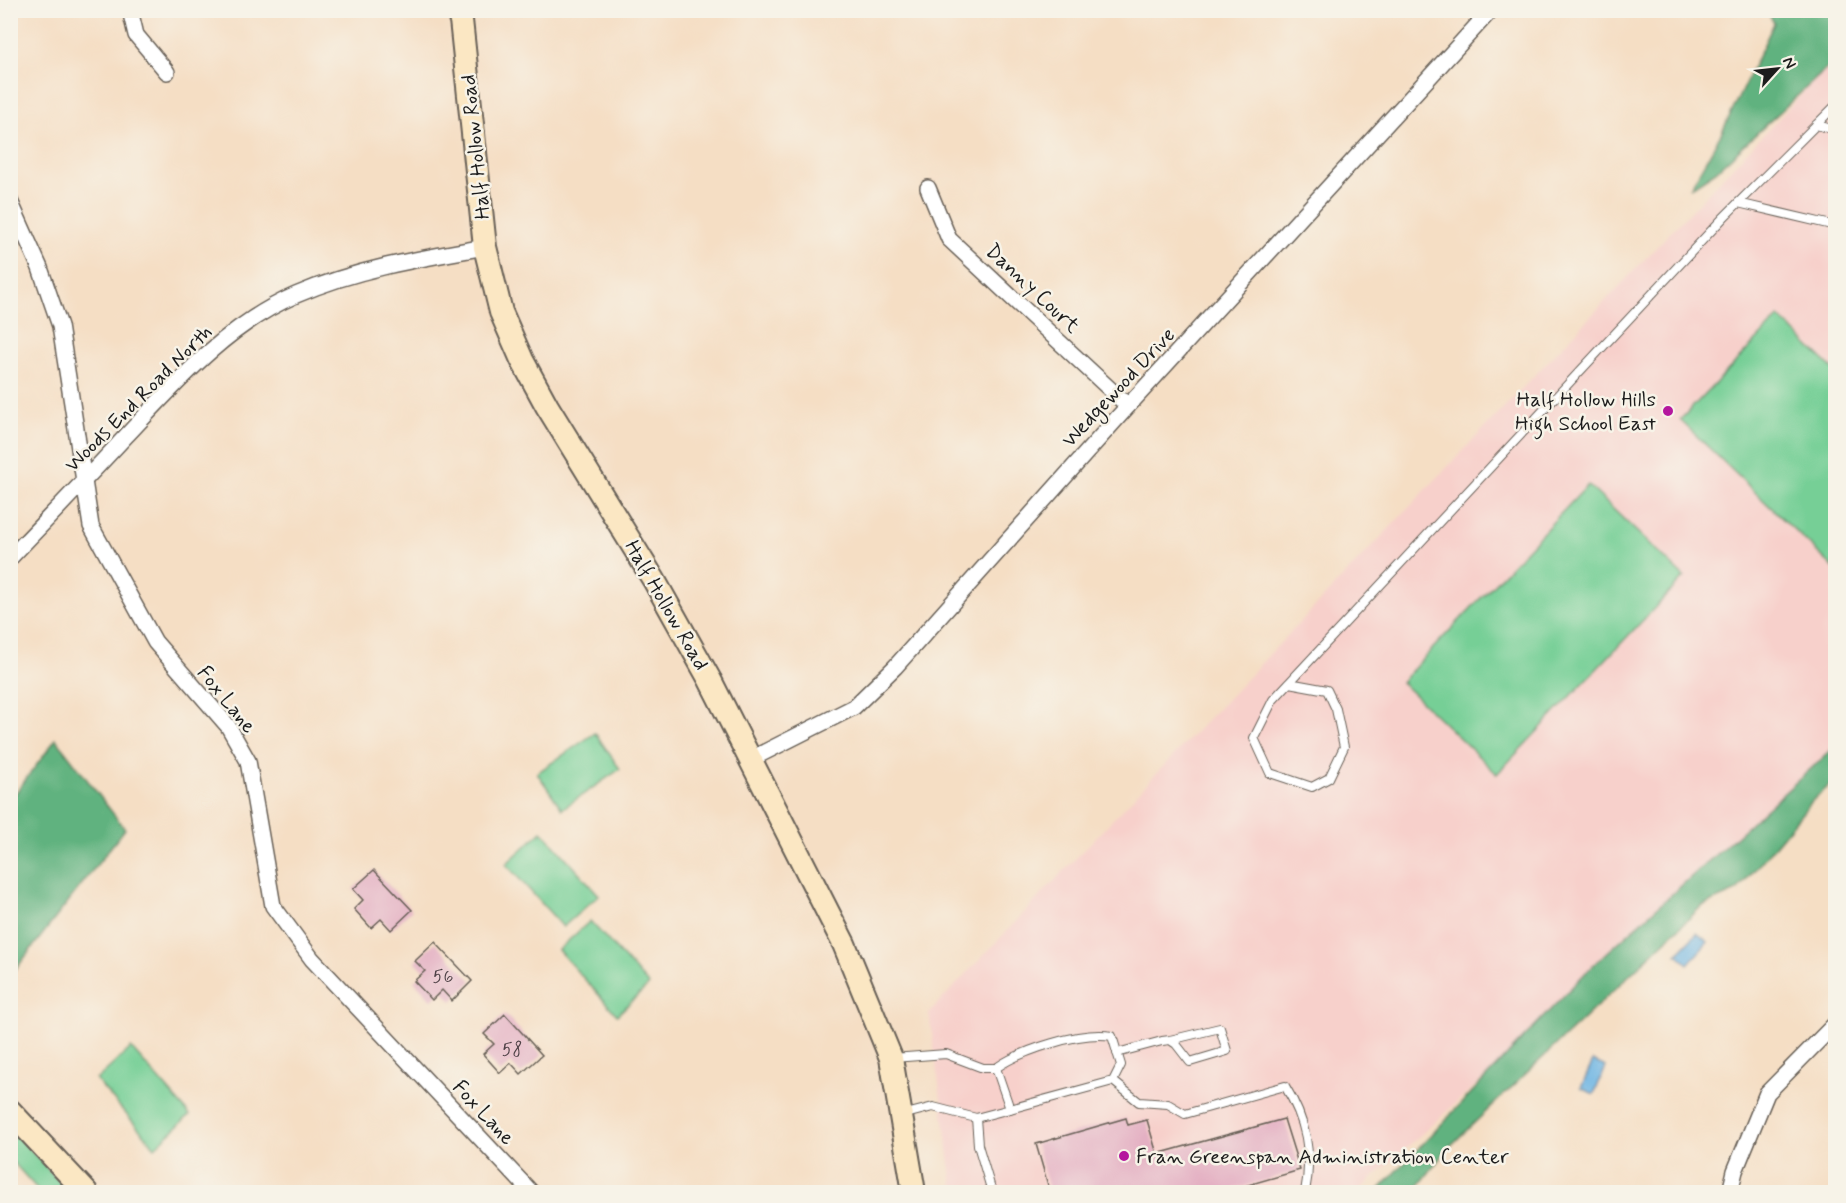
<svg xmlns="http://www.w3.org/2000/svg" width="1846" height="1203" font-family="Mynerve,sans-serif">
	<rect width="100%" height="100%" fill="#f7f3e8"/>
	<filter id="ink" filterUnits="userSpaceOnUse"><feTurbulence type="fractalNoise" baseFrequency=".0167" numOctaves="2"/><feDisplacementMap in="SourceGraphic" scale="12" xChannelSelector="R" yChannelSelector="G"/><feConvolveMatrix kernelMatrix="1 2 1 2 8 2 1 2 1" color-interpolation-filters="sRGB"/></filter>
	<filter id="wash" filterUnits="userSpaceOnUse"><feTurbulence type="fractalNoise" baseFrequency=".008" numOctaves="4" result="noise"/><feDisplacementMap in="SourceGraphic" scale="24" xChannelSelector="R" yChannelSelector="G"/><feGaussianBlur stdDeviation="1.35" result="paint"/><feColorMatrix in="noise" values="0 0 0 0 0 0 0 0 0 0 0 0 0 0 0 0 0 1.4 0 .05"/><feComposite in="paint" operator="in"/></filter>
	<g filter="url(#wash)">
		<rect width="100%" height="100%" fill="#f5dec4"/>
		<polygon fill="#f7d0cb" points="1835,59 1835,763 1357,1192 954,1192 929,1013"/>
		<g fill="#76cf96" stroke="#497659" stroke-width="1.5">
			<polygon points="1779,317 1835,371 1835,569 1680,420"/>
			<polygon points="1588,485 1684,577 1497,774 1401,682"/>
			<polygon points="595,733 620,769 562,809 537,773"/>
			<polygon points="542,831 599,895 563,927 506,864"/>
			<polygon points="590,921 649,985 617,1015 558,950"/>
			<polygon points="131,1048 190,1115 155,1147 96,1080"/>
			<polygon points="11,1129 69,1192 40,1192 11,1160"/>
		</g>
		<g fill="#60b27f" stroke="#3e674e" stroke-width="1.5">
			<polygon points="1767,11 1835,11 1835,61 1716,171 1690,188 1721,134 1774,23"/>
			<polygon points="56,739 125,829 11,975 11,799"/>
			<polygon points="1835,747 1835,781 1813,800 1737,891 1702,906 1447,1149 1414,1192 1377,1192 1590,968"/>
		</g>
		<g fill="#6cb4e3" stroke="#446880" stroke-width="1.5">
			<polygon points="1697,933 1708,942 1688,964 1677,954"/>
			<polygon points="1593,1061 1606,1067 1594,1094 1581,1088"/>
		</g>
		<g id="blocks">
			<g fill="#e4b0c3">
				<polygon points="374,870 412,910 391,930 381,919 371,928 354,909 363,900 353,889"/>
				<polygon points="435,942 472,981 452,1001 442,990 432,1000 414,981 425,971 415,961"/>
				<polygon points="505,1014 542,1055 521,1074 511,1063 500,1073 483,1054 494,1044 484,1034"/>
				<polygon points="1126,1118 1128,1125 1147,1120 1157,1154 1284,1119 1300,1170 1224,1192 1050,1192 1036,1144"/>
			</g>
		</g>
	</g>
	<g filter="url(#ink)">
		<use href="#blocks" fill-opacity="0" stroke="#686057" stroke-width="1.5"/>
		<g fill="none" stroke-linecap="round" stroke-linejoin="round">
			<g stroke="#686057" stroke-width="10">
				<g id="lane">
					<polyline points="1816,125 1836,130"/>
					<polyline points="1738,203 1836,226"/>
					<polyline points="1289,683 1327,690 1336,709 1344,747 1329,778 1312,787 1270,773 1254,738 1273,700 1724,217 1836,105"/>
					<polyline points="1117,1053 1162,1041 1170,1040 1220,1028 1227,1051 1190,1062 1176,1044 1170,1040"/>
					<polyline points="893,1058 946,1054 983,1068 996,1068 1010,1109 976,1118 933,1107 902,1115"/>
					<path d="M 996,1068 C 1022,1050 1080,1031 1112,1036 L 1121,1065 L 1113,1081 L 1010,1109"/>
					<path d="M 1113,1081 L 1139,1102 L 1168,1104 L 1185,1114 L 1285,1086 C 1306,1120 1313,1153 1305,1192"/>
					<polyline points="976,1118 978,1145 992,1192"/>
				</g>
			</g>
			<g stroke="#686057" stroke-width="18">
				<g id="street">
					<polyline points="130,10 136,35 167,72"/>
					<polyline points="928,188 949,239 1128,406"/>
					<polyline points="10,201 40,268 60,326 91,526 155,642 228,726 248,761 273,906 312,959 531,1192"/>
					<path d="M 10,558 C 49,517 88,477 126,436 C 176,383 228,324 296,295 C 356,269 422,258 485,247"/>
					<polyline points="751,759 854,707 895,667 1128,406 1491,10"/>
					<polyline points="1730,1192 1735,1171 1767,1093 1836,1023"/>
				</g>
			</g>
			<g stroke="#686057" stroke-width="26">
				<g id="secondary">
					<polyline points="456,10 461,20 485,247 501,312 522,360 547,406 654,580 710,680 844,944 891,1058 914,1192"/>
					<polyline points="10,1111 86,1192"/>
				</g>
			</g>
			<use href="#lane" stroke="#fff" stroke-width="8"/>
			<use href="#street" stroke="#fff" stroke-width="15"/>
			<use href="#secondary" stroke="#fbe7c3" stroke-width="22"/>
		</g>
	</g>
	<g fill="#b5179e" stroke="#f7f3e8" stroke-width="2">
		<circle cx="1668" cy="411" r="6"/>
		<circle cx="1124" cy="1156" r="6"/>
	</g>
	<g text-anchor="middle" stroke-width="5" stroke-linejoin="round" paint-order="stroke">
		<g font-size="18" fill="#4e4146">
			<text x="443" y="982">56</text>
			<text x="512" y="1055">58</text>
		</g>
		<g font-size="21" fill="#1c1c1c" stroke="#f7f3e8">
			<text transform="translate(475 147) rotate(-96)" y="7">Half Hollow Road</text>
			<text transform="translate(1033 288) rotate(43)" y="7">Danny Court</text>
			<text transform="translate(1118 387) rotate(-47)" y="7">Wedgewood Drive</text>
			<text transform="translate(138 398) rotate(-45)" y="7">Woods End Road North</text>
			<text transform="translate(667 605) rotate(60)" y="7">Half Hollow Road</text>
			<text transform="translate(227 699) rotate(51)" y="7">Fox Lane</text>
			<text transform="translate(484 1112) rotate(47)" y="7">Fox Lane</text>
		</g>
		<g font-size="21" fill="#1c1c1c" stroke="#f7f3e8" text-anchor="end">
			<text x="1656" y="406">Half Hollow Hills<tspan x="1656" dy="24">High School East</tspan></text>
			<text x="1136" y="1163" text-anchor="start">Fran Greenspan Administration Center</text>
		</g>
	</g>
	<rect width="1846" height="1203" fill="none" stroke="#f7f3e8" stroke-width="36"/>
	<g transform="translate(1777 69) rotate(63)" stroke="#f7f3e8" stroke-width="4.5" paint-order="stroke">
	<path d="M0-4.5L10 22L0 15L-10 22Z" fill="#1c1c1c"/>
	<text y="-9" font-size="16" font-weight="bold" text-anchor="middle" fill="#1c1c1c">N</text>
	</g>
</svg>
